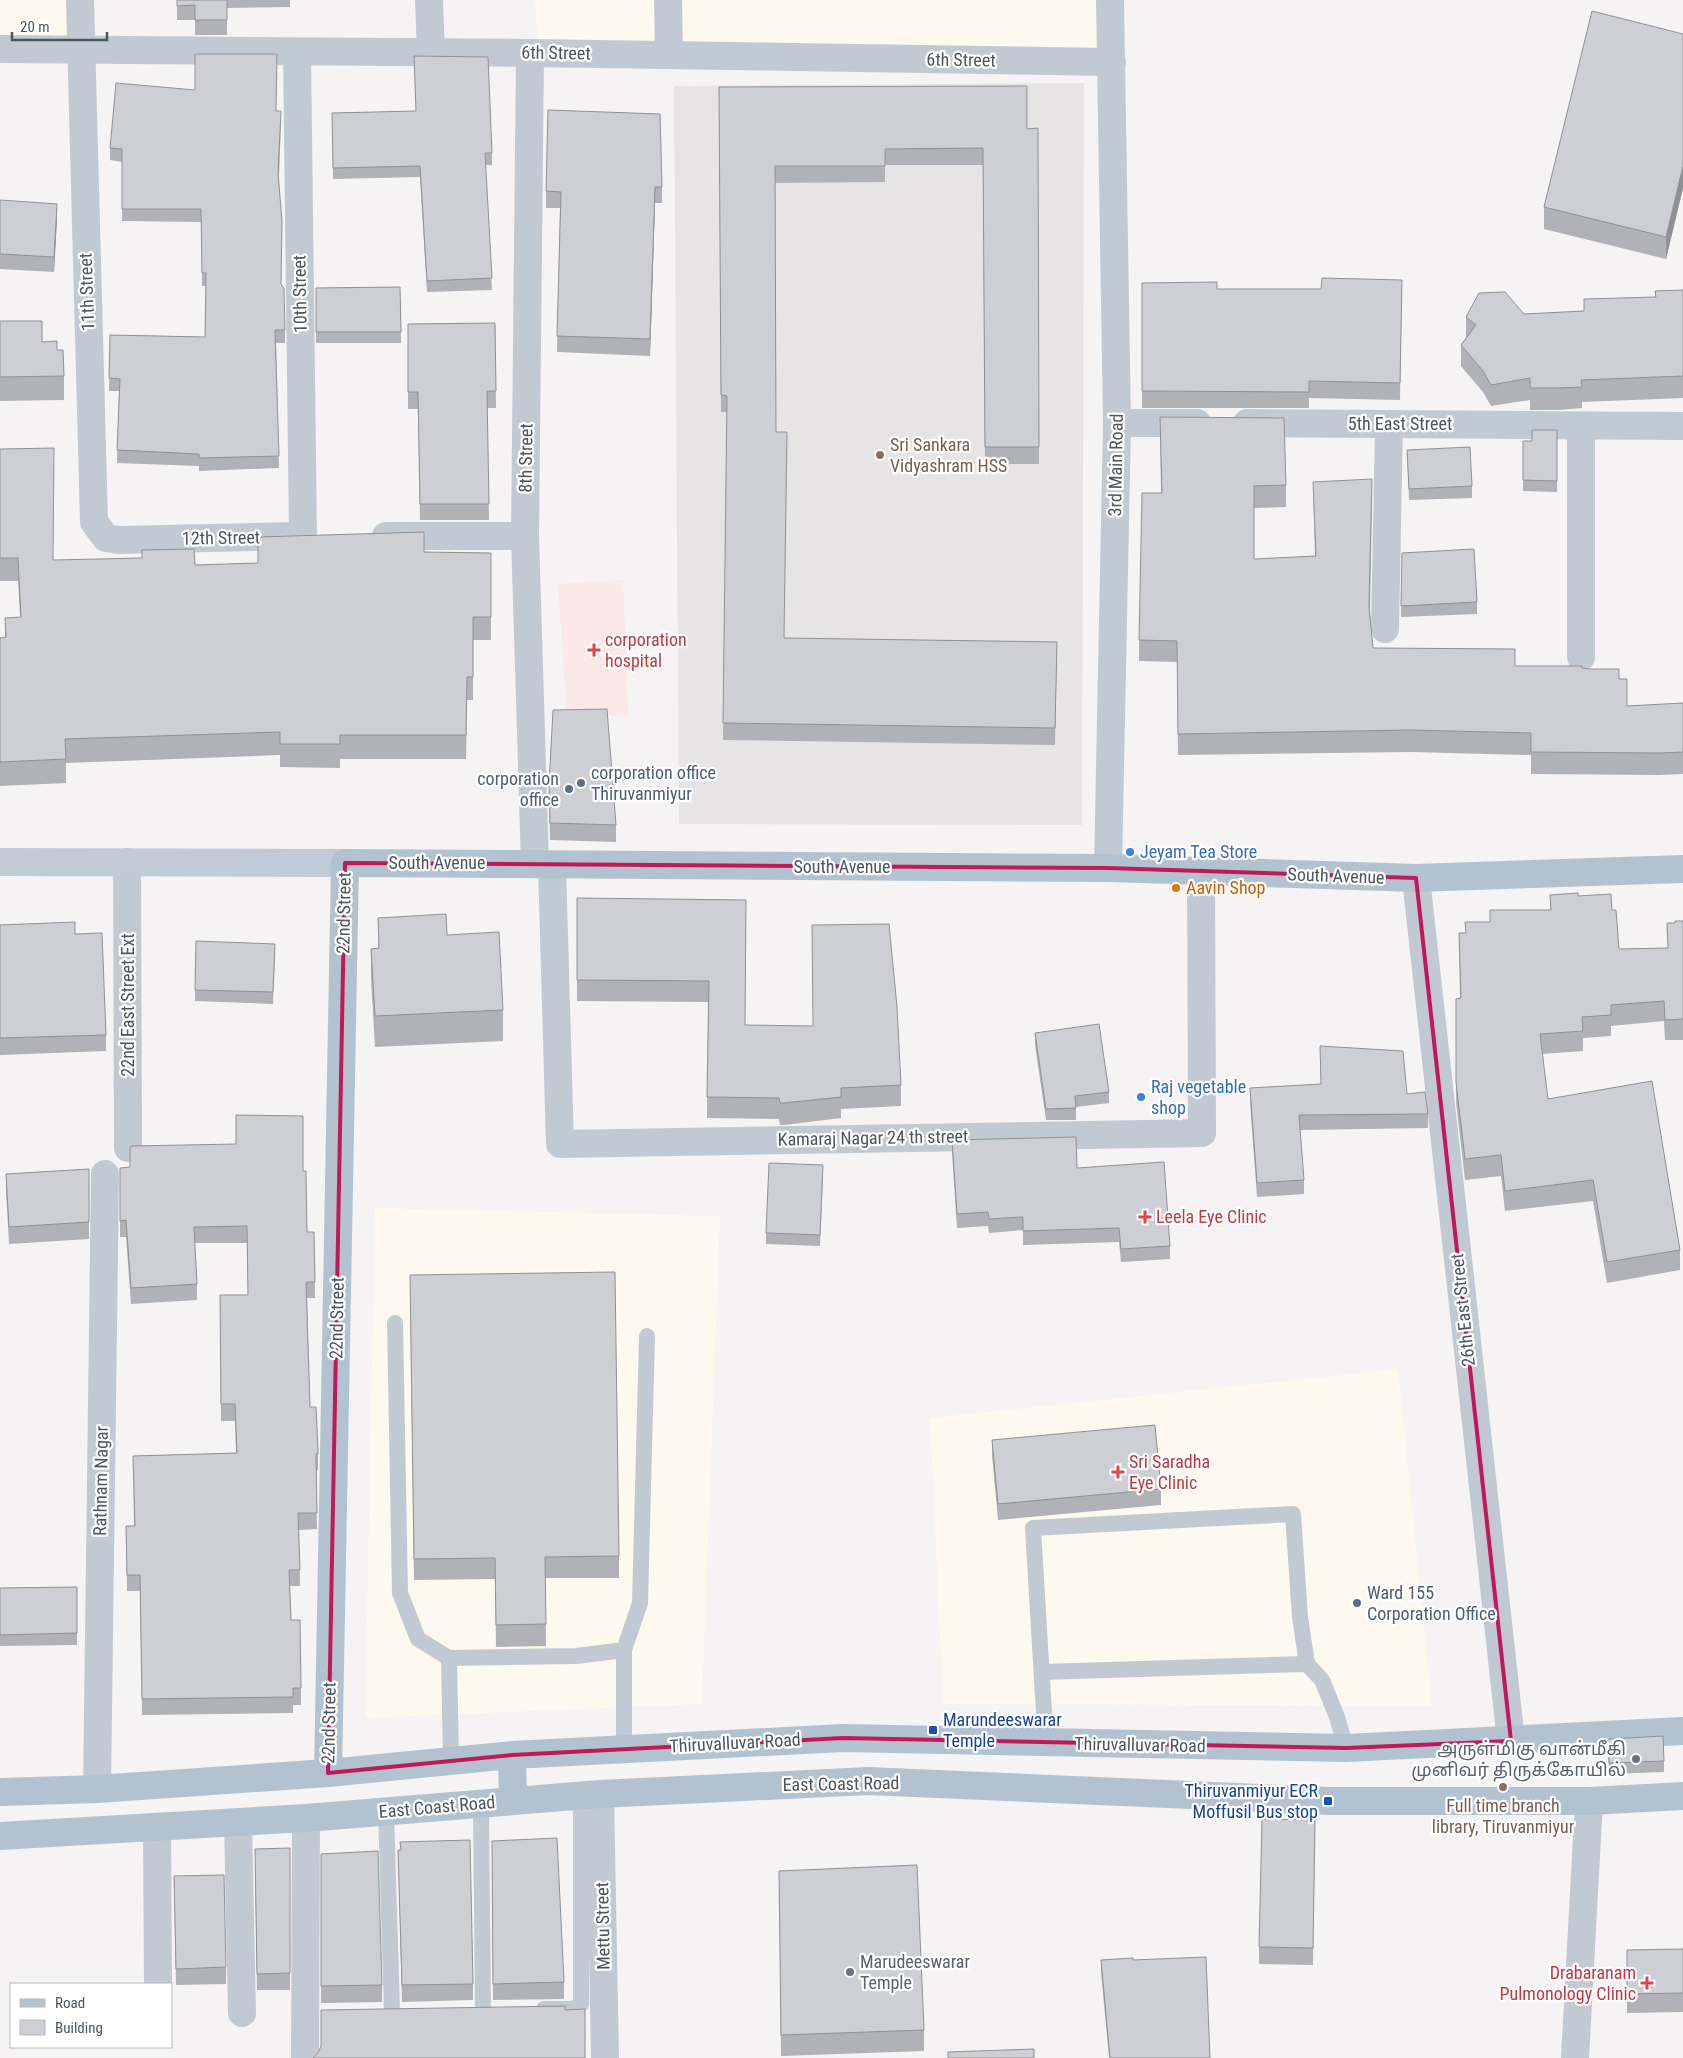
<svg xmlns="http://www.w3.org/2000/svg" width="1683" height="2058" font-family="'Roboto Condensed','Noto Sans Tamil',sans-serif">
	<rect width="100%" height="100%" fill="#f5f3f3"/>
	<g fill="#fdf9ef">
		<polygon points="0,0 80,0 80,50 0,49"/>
		<polygon points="535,0 1101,0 1104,55 538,50"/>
		<polygon points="375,1208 720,1216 702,1704 365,1718"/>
		<polygon points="1398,1369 1432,1706 943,1704 930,1418"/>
	</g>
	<polygon fill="#e6e4e5" points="1084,83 1082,825 679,824 674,86"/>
	<polygon fill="#fce8e6" points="623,580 628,715 567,717 558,584"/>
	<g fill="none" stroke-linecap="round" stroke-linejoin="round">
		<g stroke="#c1cad2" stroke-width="16">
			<polyline points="395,1323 400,1593 418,1639 449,1658 576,1656 624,1650 640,1603 647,1336"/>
			<polyline points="624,1650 624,1749"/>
			<polyline points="449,1658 451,1762"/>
			<polyline points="1042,1672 1307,1664"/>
			<polyline points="1052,1743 1044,1713 1033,1528 1293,1514 1300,1617 1307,1664 1322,1680 1337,1717 1346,1748"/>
			<polyline points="481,1804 483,2010"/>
			<polyline points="386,1811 392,2011"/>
			<polyline points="544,2009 573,2009 581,2004 581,1795"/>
		</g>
		<g stroke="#c1cad2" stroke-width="28">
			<polyline points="80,0 94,522 106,538 118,540 296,536"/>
			<polyline points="429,0 431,52"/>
			<polyline points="668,0 669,55"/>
			<polyline points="0,49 530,53 1112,62"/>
			<polyline points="297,53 303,536"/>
			<polyline points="530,53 525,536 535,864"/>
			<polyline points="1117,423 1197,423"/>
			<polyline points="1247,423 1683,426"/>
			<polyline points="386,536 525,536"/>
			<polyline points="1385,629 1389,424"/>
			<polyline points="1581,657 1581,426"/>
			<polyline points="127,862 128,1148"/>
			<polyline points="552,866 560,1144 1202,1133 1201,872"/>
			<polyline points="1108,868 1117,423 1110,0"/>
			<polyline points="1416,878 1511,1741"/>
			<polyline points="97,1789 105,1174"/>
			<polyline points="600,1794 605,2058"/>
			<polyline points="238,1822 242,2013"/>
			<polyline points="157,1827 158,1984"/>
			<polyline points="305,2058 306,1818"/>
			<polyline points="1575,2058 1589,1801"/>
		</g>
		<polyline stroke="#c1cbd6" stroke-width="28" points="0,862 345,863"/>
		<g stroke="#b3c2d1" stroke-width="28">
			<polyline points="512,1755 513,1801"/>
			<polyline points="328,1773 345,863 1108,868 1416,878 1683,869"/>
			<polyline points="0,1792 97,1789 328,1773 512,1755 843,1738 1346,1748 1683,1731"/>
			<polyline points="0,1836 306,1818 600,1794 868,1781 1328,1801 1589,1801 1683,1796"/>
		</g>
	</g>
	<g fill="#b0b2b7">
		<polygon points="177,0 290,0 290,7 227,8 227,35 195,35 195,20 177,20"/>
		<polygon points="1683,34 1683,188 1666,259 1544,229 1544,207"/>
		<polygon points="414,56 492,153 492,165 485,165 492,290 427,292 420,177 333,179 332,113 416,111"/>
		<polygon points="719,87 1027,129 1038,128 1039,464 985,464 983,165 885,165 885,182 775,183 776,432 784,638 1057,642 1055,745 723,740 727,412 721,412"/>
		<polygon points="276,111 281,123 279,177 281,285 285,330 285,343 276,343 279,468 199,471 199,466 117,463 119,391 109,391 110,335 205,337 206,286 202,286 201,222 122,221 122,162 110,160 110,148"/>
		<polygon points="662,187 662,203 655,203 650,356 557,352 560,208 546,208 546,191"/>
		<polygon points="0,200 57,218 54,272 0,269"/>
		<polygon points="1402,280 1400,400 1309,398 1309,408 1142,408 1142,283 1217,289 1321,289"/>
		<polygon points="400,287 401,343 316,343 316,288"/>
		<polygon points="1683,290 1683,398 1582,402 1582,408 1558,410 1530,410 1530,400 1491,406 1483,392 1461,366 1461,345 1466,338 1466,317 1584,311 1655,297"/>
		<polygon points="0,321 42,342 57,350 64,376 64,400 0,401"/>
		<polygon points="495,323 496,408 487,408 489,520 420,520 418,409 408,409 408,324"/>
		<polygon points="1160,417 1286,485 1286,507 1254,508 1254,559 1315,556 1313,482 1372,501 1370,611 1373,648 1515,666 1582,668 1619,679 1627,706 1683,703 1683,774 1659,775 1531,774 1531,755 1411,752 1178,755 1177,662 1139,661 1139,640 1161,493"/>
		<polygon points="1532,430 1557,430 1557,492 1523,491 1523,441 1532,441"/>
		<polygon points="0,449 53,560 195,565 258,563 258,537 424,552 491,553 491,640 473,640 473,700 467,700 466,759 340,759 340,768 280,767 280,755 66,763 66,783 0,786 0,638 5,637 5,618 20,617 18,581 0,581"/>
		<polygon points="1407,450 1472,486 1472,498 1409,500"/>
		<polygon points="1402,553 1477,602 1477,614 1401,617"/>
		<polygon points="549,785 616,825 616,842 550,840"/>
		<polygon points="1550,895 1578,896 1612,910 1619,949 1668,948 1675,923 1683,921 1683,1040 1665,1040 1664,1021 1611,1026 1611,1036 1583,1038 1583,1051 1542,1054 1548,1099 1680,1250 1680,1270 1607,1283 1593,1201 1505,1211 1501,1176 1465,1180 1456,1102 1456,999 1460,998 1459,933 1465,933 1490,922 1550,910"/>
		<polygon points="577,898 746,900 745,1025 901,1085 901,1106 841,1109 841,1118 784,1125 780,1125 779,1119 707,1118 708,1002 577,1001"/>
		<polygon points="378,918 447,935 503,1010 503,1041 375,1047 371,980 371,949 378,948"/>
		<polygon points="0,925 75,934 106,1035 106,1051 0,1055"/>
		<polygon points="275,955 273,1004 195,1001 195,990"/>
		<polygon points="1035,1033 1109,1092 1109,1103 1076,1107 1076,1120 1046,1120 1035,1045"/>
		<polygon points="1250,1088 1407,1094 1428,1114 1428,1128 1300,1130 1304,1180 1304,1194 1257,1197 1250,1103"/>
		<polygon points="952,1140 1077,1168 1170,1246 1170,1259 1121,1262 1119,1242 1023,1245 1023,1230 989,1233 988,1226 957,1228 952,1153"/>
		<polygon points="120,1168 303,1171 307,1232 314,1232 315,1298 307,1298 310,1407 318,1450 318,1470 316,1470 317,1529 299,1530 300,1586 290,1586 291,1620 301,1688 301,1705 293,1705 293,1713 142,1715 140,1591 127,1591 126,1526 134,1526 133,1456 236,1453 235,1421 221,1421 220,1295 248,1295 247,1243 195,1243 197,1284 197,1300 131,1304 126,1237 120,1237"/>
		<polygon points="89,1169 89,1239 9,1244 6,1191 6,1174"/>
		<polygon points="823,1176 820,1246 766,1244 766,1233"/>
		<polygon points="410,1296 619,1556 619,1578 545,1578 546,1646 496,1647 495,1579 414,1580"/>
		<polygon points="992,1440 1161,1489 1161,1505 998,1520 992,1456"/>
		<polygon points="77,1587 77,1645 0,1646 0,1588"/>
		<polygon points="1608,1739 1664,1761 1664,1772 1609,1774"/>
		<polygon points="1315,1820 1313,1965 1259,1964 1259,1947"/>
		<polygon points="492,1841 564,1982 564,1999 493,2000"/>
		<polygon points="290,1848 290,1990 257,1990 255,1866"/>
		<polygon points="398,1850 473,1984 473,2000 402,2002"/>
		<polygon points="321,1854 382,1985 382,2002 321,2003"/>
		<polygon points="779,1871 924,2030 924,2051 781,2056"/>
		<polygon points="174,1876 226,1967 226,1984 176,1985"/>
		<polygon points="1683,1949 1683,2012 1627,2013 1627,1950"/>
		<polygon points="1101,1960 1133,1960 1210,2058 1109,2058 1101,1972"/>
	</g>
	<g fill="#909195">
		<polygon points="1683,166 1683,188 1666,259 1666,237"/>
		<polygon points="655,187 655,203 650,356 650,339"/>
		<polygon points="57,204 57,218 54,272 54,257"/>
	</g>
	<g fill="#cdcfd5" stroke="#909195">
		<polygon points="177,0 227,0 227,20 195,20 195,5 177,6"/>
		<polygon points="1592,11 1683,34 1683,166 1666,237 1544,207"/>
		<polygon points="195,54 277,54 276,111 281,111 278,173 282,221 281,285 284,288 285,330 275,330 279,456 199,458 199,454 117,450 120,379 109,378 110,335 205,337 206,273 202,273 201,209 122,209 122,149 110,148 116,83 195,90"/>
		<polygon points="414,56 488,57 492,153 485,153 492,278 427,281 420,166 333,168 332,113 416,111"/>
		<polygon points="1027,86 1027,129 1038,128 1039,447 985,447 983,148 885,149 885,166 775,166 776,432 787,432 784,638 1057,642 1055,728 723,723 727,396 721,395 719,87"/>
		<polygon points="548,110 660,114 662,187 655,187 650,339 557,336 561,192 546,191"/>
		<polygon points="0,200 57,204 54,257 0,254"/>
		<polygon points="1322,278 1402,280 1400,383 1309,381 1309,392 1142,391 1142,283 1217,282 1217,289 1321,289"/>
		<polygon points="400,287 401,332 316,332 316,288"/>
		<polygon points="1683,290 1683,376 1581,380 1582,387 1558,388 1530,388 1530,378 1491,385 1483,371 1461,345 1476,325 1466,317 1479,293 1505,292 1524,314 1584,311 1584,299 1656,297 1655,291"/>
		<polygon points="0,321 42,321 42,342 57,341 57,350 63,350 64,376 0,377"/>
		<polygon points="495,323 496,391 487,391 489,504 420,504 418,392 408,392 408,324"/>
		<polygon points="1160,417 1284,418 1286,485 1254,486 1254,559 1316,556 1313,482 1372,479 1369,607 1373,648 1515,649 1515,666 1582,666 1582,668 1589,669 1619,669 1619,679 1627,679 1627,706 1683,703 1683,752 1659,753 1531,752 1531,733 1411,730 1178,734 1177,641 1139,640 1142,493 1162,493"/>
		<polygon points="1532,430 1557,430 1557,481 1523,480 1523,441 1532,441"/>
		<polygon points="1470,447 1472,486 1409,489 1407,450"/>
		<polygon points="54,448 53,560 142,558 142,550 194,549 195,565 258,563 258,537 424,532 424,552 491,553 491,617 473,617 473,677 467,677 466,735 340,735 340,744 280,744 280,732 65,739 66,759 0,762 0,638 6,637 5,618 21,617 18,558 0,558 0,449"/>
		<polygon points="1474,549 1477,602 1401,606 1402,553"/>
		<polygon points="607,709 616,825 550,823 549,785 553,710"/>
		<polygon points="1578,893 1578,896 1611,894 1612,910 1616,910 1619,949 1668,948 1667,923 1675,923 1675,921 1683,921 1683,1019 1665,1020 1664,1001 1611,1005 1611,1015 1582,1017 1583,1031 1540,1034 1548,1099 1652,1081 1680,1250 1607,1262 1593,1180 1505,1191 1501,1155 1465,1159 1456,1082 1456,999 1461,998 1459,933 1466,933 1465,922 1490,922 1490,910 1551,910 1550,895"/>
		<polygon points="577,898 746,900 745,1025 813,1026 812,925 889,924 897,1007 901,1085 841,1088 841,1097 784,1103 780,1103 779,1098 707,1097 709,981 577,980"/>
		<polygon points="446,914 447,935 499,932 503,1010 375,1016 371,949 379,948 378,918"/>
		<polygon points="75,922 75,934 102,933 106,1035 0,1038 0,925"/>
		<polygon points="196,941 275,944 273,992 195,990"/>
		<polygon points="1099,1024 1109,1092 1075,1096 1076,1108 1046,1109 1035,1033"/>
		<polygon points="1320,1046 1403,1051 1407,1094 1425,1092 1428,1114 1299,1115 1304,1180 1257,1183 1250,1088 1321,1084"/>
		<polygon points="236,1115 303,1116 303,1171 306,1171 307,1232 314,1232 315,1282 306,1282 310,1407 316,1407 318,1450 318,1454 316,1454 317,1513 298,1513 300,1570 289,1570 291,1620 300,1620 301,1688 293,1688 293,1697 142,1699 140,1575 127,1575 126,1526 135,1526 133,1456 237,1453 235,1404 221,1404 220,1295 248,1295 247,1226 194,1227 197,1284 131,1288 126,1220 120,1221 120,1168 130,1167 130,1147 132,1146 236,1144"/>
		<polygon points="1076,1137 1077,1168 1164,1162 1170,1246 1121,1249 1119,1228 1023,1231 1023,1217 989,1219 988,1212 957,1214 952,1140"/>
		<polygon points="769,1163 823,1165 820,1235 766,1233"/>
		<polygon points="89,1169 89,1222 9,1227 6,1174"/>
		<polygon points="615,1272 619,1556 545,1557 546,1624 496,1625 495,1558 414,1559 410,1275"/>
		<polygon points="1155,1425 1161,1489 998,1504 992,1440"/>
		<polygon points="77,1587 77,1633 0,1635 0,1588"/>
		<polygon points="1663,1736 1664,1761 1609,1763 1608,1739"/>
		<polygon points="1262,1819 1315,1820 1313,1948 1259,1947"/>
		<polygon points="557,1838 564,1982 493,1984 492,1841"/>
		<polygon points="470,1840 473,1984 402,1985 398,1850 401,1850 400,1842"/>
		<polygon points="290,1848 290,1973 257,1974 255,1849"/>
		<polygon points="378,1851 382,1985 321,1986 321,1854"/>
		<polygon points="917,1865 924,2030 781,2035 779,1871"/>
		<polygon points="224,1875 226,1967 176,1969 174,1876"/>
		<polygon points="1683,1949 1683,1993 1627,1994 1627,1950"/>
		<polygon points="1206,1957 1210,2058 1110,2058 1101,1960 1133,1958 1133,1960"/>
		<polygon points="565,2006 565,2010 585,2009 585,2058 313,2058 318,2053 321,2046 321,2010"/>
		<polygon points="1034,2049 1034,2058 948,2058 948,2052"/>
	</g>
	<path fill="none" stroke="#c2185b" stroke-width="4" stroke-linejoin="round" d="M 345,863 L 1108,868 L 1416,878 L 1511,1741 L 1346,1748 L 843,1738 L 512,1755 L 328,1773 Z"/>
	<g fill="#8d6e63" stroke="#fff" stroke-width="2">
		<circle cx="880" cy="455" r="5"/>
		<circle cx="1503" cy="1787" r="5"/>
	</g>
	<g fill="#e0444e" stroke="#fff" stroke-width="2">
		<path d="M591.5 642.5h5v5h5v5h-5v5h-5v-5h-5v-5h5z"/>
		<path d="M1142.5 1209.5h5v5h5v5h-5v5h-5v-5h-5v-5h5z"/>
		<path d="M1115.5 1464.5h5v5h5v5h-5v5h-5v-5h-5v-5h5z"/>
		<path d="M1644.5 1975.5h5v5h5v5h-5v5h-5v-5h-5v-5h5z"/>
	</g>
	<g fill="#5c6f8a" stroke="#fff" stroke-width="2">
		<circle cx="581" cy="783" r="5"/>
		<circle cx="569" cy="789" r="5"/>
		<circle cx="1357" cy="1603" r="5"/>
	</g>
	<g fill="#3f7fe0" stroke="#fff" stroke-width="2">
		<circle cx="1130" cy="852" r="5"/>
		<circle cx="1141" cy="1097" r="5"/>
	</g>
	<circle fill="#e8710a" stroke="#fff" stroke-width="2" cx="1176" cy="888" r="5"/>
	<g fill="#1a4fb4" stroke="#fff" stroke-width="2">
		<rect x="928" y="1725" width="10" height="10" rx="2.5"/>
		<rect x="1323" y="1796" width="10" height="10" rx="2.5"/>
	</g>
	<g fill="#6b7280" stroke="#fff" stroke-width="2">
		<circle cx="1636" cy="1759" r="5"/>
		<circle cx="850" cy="1972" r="5"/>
	</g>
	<g text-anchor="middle" stroke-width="4.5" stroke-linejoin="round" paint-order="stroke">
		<g font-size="18" fill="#4a5661" stroke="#fff">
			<text transform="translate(556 53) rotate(1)" y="6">6th Street</text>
			<text transform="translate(961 60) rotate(1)" y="6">6th Street</text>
			<text transform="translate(87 292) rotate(-92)" y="6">11th Street</text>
			<text transform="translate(300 294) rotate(-91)" y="6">10th Street</text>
			<text x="1400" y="430">5th East Street</text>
			<text transform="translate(526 458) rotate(-89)" y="6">8th Street</text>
			<text transform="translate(1116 465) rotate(-89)" y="6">3rd Main Road</text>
			<text transform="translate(221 538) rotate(-1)" y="6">12th Street</text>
			<text x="437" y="869">South Avenue</text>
			<text x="842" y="873">South Avenue</text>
			<text transform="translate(1336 876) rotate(2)" y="6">South Avenue</text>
			<text transform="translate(344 913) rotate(-89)" y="6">22nd Street</text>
			<text transform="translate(128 1005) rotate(-90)" y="6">22nd East Street Ext</text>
			<text transform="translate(873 1138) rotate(-1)" y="6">Kamaraj Nagar 24 th street</text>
			<text transform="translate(1463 1310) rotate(-96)" y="6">26th East Street</text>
			<text transform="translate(337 1318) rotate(-89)" y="6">22nd Street</text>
			<text transform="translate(101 1481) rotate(-89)" y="6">Rathnam Nagar</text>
			<text transform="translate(329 1723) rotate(-89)" y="6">22nd Street</text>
			<text transform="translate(735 1743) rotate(-3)" y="6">Thiruvalluvar Road</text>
			<text transform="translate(1140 1745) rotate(1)" y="6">Thiruvalluvar Road</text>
			<text transform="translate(841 1784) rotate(-1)" y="6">East Coast Road</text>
			<text transform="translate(437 1807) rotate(-5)" y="6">East Coast Road</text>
			<text transform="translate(603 1926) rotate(-91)" y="6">Mettu Street</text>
		</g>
		<g font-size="18" fill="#785e54" stroke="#fff" text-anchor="start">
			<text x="890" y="451">Sri Sankara<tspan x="890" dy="21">Vidyashram HSS</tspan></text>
			<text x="1503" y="1812" text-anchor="middle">Full time branch<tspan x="1503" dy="21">library, Tiruvanmiyur</tspan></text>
		</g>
		<g font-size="18" fill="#be3a42" stroke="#fff" text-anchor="start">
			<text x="605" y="646">corporation<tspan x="605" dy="21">hospital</tspan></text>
			<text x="1156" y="1223">Leela Eye Clinic</text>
			<text x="1129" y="1468">Sri Saradha<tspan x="1129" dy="21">Eye Clinic</tspan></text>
			<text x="1636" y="1979" text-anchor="end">Drabaranam<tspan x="1636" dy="21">Pulmonology Clinic</tspan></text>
		</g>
		<g font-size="18" fill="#4e5e75" stroke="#fff" text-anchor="start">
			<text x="591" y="779">corporation office<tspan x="591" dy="21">Thiruvanmiyur</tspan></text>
			<text x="559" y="785" text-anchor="end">corporation<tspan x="559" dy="21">office</tspan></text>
			<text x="1367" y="1599">Ward 155<tspan x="1367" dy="21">Corporation Office</tspan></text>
		</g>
		<g font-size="18" fill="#366cbe" stroke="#fff" text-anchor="start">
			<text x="1140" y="858">Jeyam Tea Store</text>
			<text x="1151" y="1093">Raj vegetable<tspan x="1151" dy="21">shop</tspan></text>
		</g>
		<g font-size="18" fill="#c56008" stroke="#fff" text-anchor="start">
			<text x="1186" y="894">Aavin Shop</text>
		</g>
		<g font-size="18" fill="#164399" stroke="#fff" text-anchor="start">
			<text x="943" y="1726">Marundeeswarar<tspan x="943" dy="21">Temple</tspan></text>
			<text x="1318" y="1797" text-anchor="end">Thiruvanmiyur ECR<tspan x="1318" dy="21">Moffusil Bus stop</tspan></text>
		</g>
		<g font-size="18" fill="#5b616d" stroke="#fff" text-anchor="end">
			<text x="1626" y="1755">அருள்மிகு வான்மீகி<tspan x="1626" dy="21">முனிவர் திருக்கோயில்</tspan></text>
			<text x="860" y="1968" text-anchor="start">Marudeeswarar<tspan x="860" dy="21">Temple</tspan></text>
		</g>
	</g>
	<rect x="10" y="1983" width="162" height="65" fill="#ffffff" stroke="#b7bbc0"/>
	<rect x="20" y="1999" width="25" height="8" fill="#b3c2d1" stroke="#b7bbc0"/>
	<text x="55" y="2008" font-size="15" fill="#4a5661">Road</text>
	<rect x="20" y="2020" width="25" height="15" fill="#cdcfd5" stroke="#b7bbc0"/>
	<text x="55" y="2033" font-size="15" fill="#4a5661">Building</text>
	<path d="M12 32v8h95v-8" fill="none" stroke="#4a5661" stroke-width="2.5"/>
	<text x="20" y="32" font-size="15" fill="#4a5661" stroke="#ffffff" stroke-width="4" paint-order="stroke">20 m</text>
</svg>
